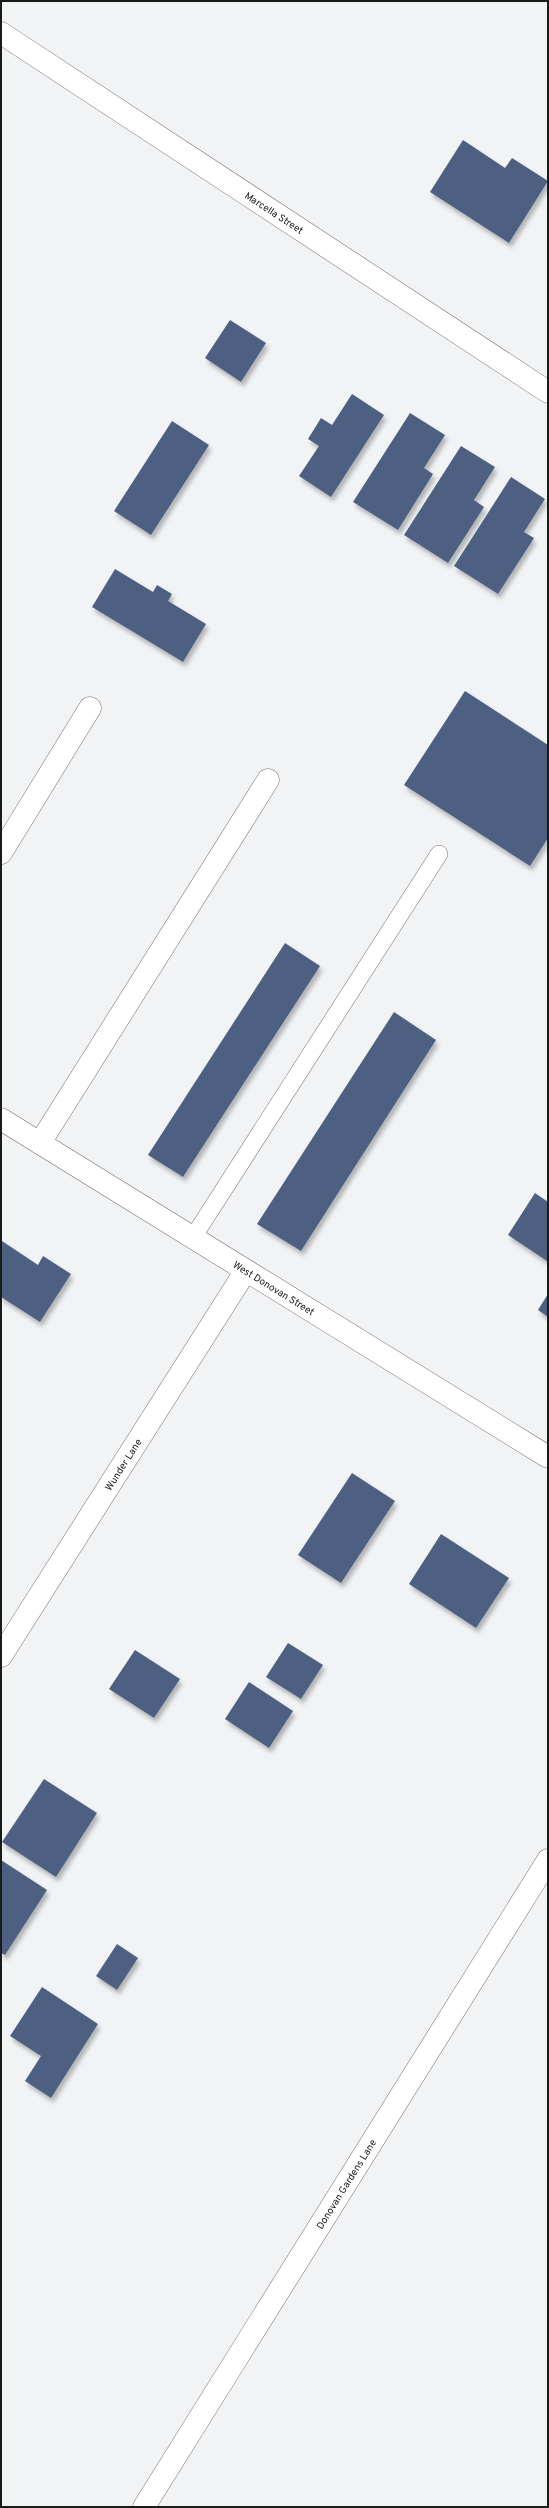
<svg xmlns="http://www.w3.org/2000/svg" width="549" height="2508" font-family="Overpass,sans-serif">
	<defs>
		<filter id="shadow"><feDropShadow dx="2.5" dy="4.5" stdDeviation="2" flood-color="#0004"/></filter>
	</defs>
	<rect width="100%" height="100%" fill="#f1f3f5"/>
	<g fill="#4d6082" filter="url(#shadow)">
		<polygon points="463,140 505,168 512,158 548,181 509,243 430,192"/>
		<polygon points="230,320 266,343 241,382 205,358"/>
		<polygon points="352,394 384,415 331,497 299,476 319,446 308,439 321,418 332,425"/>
		<polygon points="410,413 445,435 424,468 433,474 398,530 353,502"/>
		<polygon points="172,421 209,445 151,535 114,511"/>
		<polygon points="461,446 495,467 474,500 484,507 448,563 404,535"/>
		<polygon points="511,477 545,499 524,532 534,538 498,594 454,566"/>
		<polygon points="115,569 153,592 157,585 172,594 168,601 206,624 183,662 92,607"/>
		<polygon points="465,691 548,745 548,838 530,866 404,785"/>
		<polygon points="285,943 320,966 183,1177 148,1155"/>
		<polygon points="394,1012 436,1040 301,1251 257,1224"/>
		<polygon points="535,1193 548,1202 547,1261 508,1235"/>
		<polygon points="2,1241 38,1265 43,1256 71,1274 40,1322 1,1297"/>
		<polygon points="548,1294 548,1317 538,1310"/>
		<polygon points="352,1473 395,1501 341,1583 298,1555"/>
		<polygon points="441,1534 509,1578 476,1628 409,1584"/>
		<polygon points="288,1643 323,1665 301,1699 266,1677"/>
		<polygon points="135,1650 180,1679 154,1718 109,1689"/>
		<polygon points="249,1682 293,1711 269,1748 225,1719"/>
		<polygon points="44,1779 97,1813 56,1877 2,1842"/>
		<polygon points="1,1860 47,1890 5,1955 1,1953"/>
		<polygon points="117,1944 138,1958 117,1990 96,1976"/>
		<polygon points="42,1987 98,2024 51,2098 25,2081 41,2056 10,2036"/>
	</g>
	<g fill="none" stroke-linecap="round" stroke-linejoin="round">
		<g stroke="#717275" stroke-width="18">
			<polyline id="service" points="192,1239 439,854"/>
		</g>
		<g stroke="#717275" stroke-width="23">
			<g id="minor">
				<path id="s1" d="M 1,33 L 548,392"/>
				<polyline points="1,853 90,708"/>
				<polyline points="40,1143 268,780"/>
				<path id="s2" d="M 1,1656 L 245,1272"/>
				<path id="s3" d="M 144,2507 L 548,1860"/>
			</g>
		</g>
		<g stroke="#717275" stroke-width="23">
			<g id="tertiary">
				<path id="s4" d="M 1,1119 L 548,1457"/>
			</g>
		</g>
		<use href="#service" stroke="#fff" stroke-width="17"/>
		<use href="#minor" stroke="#fff" stroke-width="22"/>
		<use href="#tertiary" stroke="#fff" stroke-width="22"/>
	</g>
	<g text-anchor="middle" stroke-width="4" stroke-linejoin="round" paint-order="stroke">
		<g font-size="10" fill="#191a1a" stroke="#f1f3f5">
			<text dy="4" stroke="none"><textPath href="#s1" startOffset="327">Marcella Street</textPath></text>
			<text dy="4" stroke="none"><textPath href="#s4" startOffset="321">West Donovan Street</textPath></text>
			<text dy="4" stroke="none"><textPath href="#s2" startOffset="227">Wunder Lane</textPath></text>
			<text dy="4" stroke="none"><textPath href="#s3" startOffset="381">Donovan Gardens Lane</textPath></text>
		</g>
	</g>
	<rect width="549" height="2508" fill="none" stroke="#191a1a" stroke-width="4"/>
</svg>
